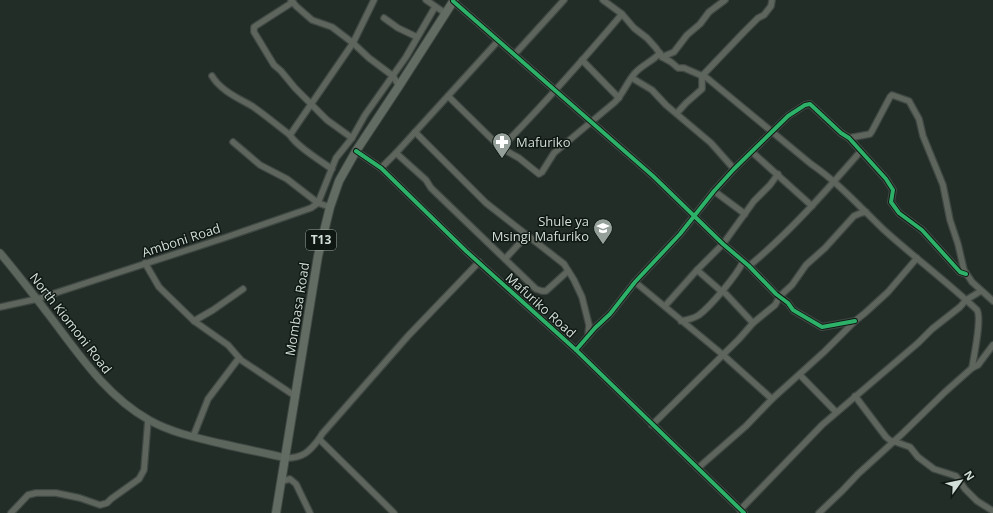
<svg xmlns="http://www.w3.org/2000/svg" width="993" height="513" font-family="'Open Sans',sans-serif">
	<rect width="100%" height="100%" fill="#232d28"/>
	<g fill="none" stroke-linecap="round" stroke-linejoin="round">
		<g stroke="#404844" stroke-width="8">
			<g id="minor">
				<polyline points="291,0 296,6 312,20 332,27 353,43 369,58 393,76 399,86"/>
				<polyline points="426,0 445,13"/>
				<path d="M 603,0 L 622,14 L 634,28 L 647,38 L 656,48 L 662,57 L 671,62 L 678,68 L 684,68 L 707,78 L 811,164 C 839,183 860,207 884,230 C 914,257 947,282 977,310 C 982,319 974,355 972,368"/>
				<polyline points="453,1 653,176 723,244 749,266 776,294 788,303 793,310 822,327 855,321"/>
				<polyline points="293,2 254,27 254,32 274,65 281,71 295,88 327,120 352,138"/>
				<polyline points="384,18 398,28 417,37"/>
				<polyline points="514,55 564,0"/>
				<polyline points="662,57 674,52 687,35 700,24 709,12 725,0"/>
				<polyline points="582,60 619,98"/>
				<path d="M 212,76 C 220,90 238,98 252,106 C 265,115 277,125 290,135 C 296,146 321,161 332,169"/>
				<polyline points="632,78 652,90 666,105 711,143 734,169"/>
				<path d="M 448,96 L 501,148 L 519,158 L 539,174 L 542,172 L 554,153 L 615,102 C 623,94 627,82 635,73 C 642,65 653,61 660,53"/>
				<polyline points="677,113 686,103 702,89 702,76 744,32 758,18 764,15 771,6 772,0"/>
				<polyline points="415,132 486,203 564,264 574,280 582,297 589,325 588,336"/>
				<polyline points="290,135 353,43 374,0"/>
				<polyline points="849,138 870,134 872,131 890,97 892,95 909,101 919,119 923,136 943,185 950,220 958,244 964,270 972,282 993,301"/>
				<polyline points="233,142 260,165 287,179 318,203 336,158 352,138 365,115 406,57 435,7"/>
				<path d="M 501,148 C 543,105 583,60 622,14"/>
				<polyline points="356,151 381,168 466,251 576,350 744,513"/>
				<polyline points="752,152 812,206"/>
				<polyline points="396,153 426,180 431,188 536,289 542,291 546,291 568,271"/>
				<polyline points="381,168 396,153 498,41"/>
				<polyline points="714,191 745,214"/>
				<polyline points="505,259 527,235"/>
				<polyline points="145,263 159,287 194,321 228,345 241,360 295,396"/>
				<path d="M 749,266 C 790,232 825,192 860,152"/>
				<polyline points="697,270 721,291 726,294 753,323"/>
				<polyline points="635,282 722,354 772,399"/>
				<polyline points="665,306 697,270 723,244 754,201 770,185 778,174"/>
				<polyline points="0,307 37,299 224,238 311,208 318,203 330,207"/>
				<polyline points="194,321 213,310 243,289"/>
				<path d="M 681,321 C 687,320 693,319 699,315 C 711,306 736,276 743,262"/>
				<polyline points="576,350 595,328 610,314 635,282 680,234 714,191 734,169 788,116 805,105 810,104 841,133 849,138 886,179 893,190 891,202 899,213 922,230 960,272 966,274"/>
				<polyline points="800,375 836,412"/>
				<polyline points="855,396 886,437 892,442"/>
				<polyline points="652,425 739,339 753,323 775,305 780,296 792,285 806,265 825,248 854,216 861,213 866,212"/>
				<polyline points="193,437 208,399 239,358"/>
				<polyline points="893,441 910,447 918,457 934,469 956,476 965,489 977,501 993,511"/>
				<path d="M 286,458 C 303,458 309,452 319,439"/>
				<polyline points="698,468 746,426 772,399 824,352 855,321 865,313 888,292 917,258"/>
				<polyline points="282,481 290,479 296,484 310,513"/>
				<polyline points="740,510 822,425 918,343 932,329 960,307 966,300 981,291"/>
				<polyline points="11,513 28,495 36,493 56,493 80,498 100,505 107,503 111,499 139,479 144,470 148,420"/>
				<polyline points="394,513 319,439 322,434 408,336 479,262"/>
				<polyline points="819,513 842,491 858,474 902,434 945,392 972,368 978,365 993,345"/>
			</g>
		</g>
		<g stroke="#404844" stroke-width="9">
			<path id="major" d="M 0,253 C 17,273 33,294 49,315 C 78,353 106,396 149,420 C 172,433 198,438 223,444 C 244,449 265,453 286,458"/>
		</g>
		<g stroke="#404844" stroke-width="10">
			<polyline id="highway" points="276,513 318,256 330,207 339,181 356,151 399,86 454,0"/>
		</g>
		<use href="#minor" stroke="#5e655d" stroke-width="5.5"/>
		<use href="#major" stroke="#5c665c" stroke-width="7"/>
		<use href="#highway" stroke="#626c62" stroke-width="8"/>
		<g stroke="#0f1813" stroke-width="6">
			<g id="cycleway">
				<polyline points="453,1 653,176 723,244 749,266 776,294 788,303 793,310 822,327 855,321"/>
				<polyline points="356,151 381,168 466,251 576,350 744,513"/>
				<polyline points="576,350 595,328 610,314 635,282 680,234 714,191 734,169 788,116 805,105 810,104 841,133 849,138 886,179 893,190 891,202 899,213 922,230 960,272 966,274"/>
			</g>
		</g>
		<use href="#cycleway" stroke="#2db169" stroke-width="4"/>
	</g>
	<defs>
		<g id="pharmacy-pin" transform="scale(1)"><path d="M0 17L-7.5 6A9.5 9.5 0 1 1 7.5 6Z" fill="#95a09a" stroke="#0f1813"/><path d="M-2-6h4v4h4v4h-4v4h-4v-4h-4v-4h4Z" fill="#fff"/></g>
		<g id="school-pin" transform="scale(1)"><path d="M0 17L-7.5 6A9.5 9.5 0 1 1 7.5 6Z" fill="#95a09a" stroke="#0f1813"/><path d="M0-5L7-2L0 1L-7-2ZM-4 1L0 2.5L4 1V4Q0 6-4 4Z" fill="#fff"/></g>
	</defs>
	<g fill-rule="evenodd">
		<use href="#pharmacy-pin" x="502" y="142"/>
		<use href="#school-pin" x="603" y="228"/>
	</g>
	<g text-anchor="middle" stroke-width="3" stroke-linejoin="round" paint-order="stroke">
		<rect fill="#0f1813" stroke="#98a39d" stroke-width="1" x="306" y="230" width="30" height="20" rx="3"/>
		<g font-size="12" font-weight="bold" fill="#d2ded8">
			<text x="321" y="244">T13</text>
		</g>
		<g font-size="13" fill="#d2ded8" stroke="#0f1813" text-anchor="start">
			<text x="516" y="147">Mafuriko</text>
			<text x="589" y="226" text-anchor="end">Shule ya<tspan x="589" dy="15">Msingi Mafuriko</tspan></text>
		</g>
		<g font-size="13" fill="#d2ded8" stroke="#0f1813">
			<text transform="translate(181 240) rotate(-18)" y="5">Amboni Road</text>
			<text transform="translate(541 305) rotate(42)" y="5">Mafuriko Road</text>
			<text transform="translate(297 309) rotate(-81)" y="5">Mombasa Road</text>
			<text transform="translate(71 323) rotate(52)" y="5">North Kiomoni Road</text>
		</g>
	</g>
	<g transform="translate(961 481) rotate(57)" stroke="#0f1813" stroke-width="3" paint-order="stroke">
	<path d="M0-3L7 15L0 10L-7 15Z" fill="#d2ded8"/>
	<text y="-6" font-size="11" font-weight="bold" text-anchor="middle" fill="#d2ded8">N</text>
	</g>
</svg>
